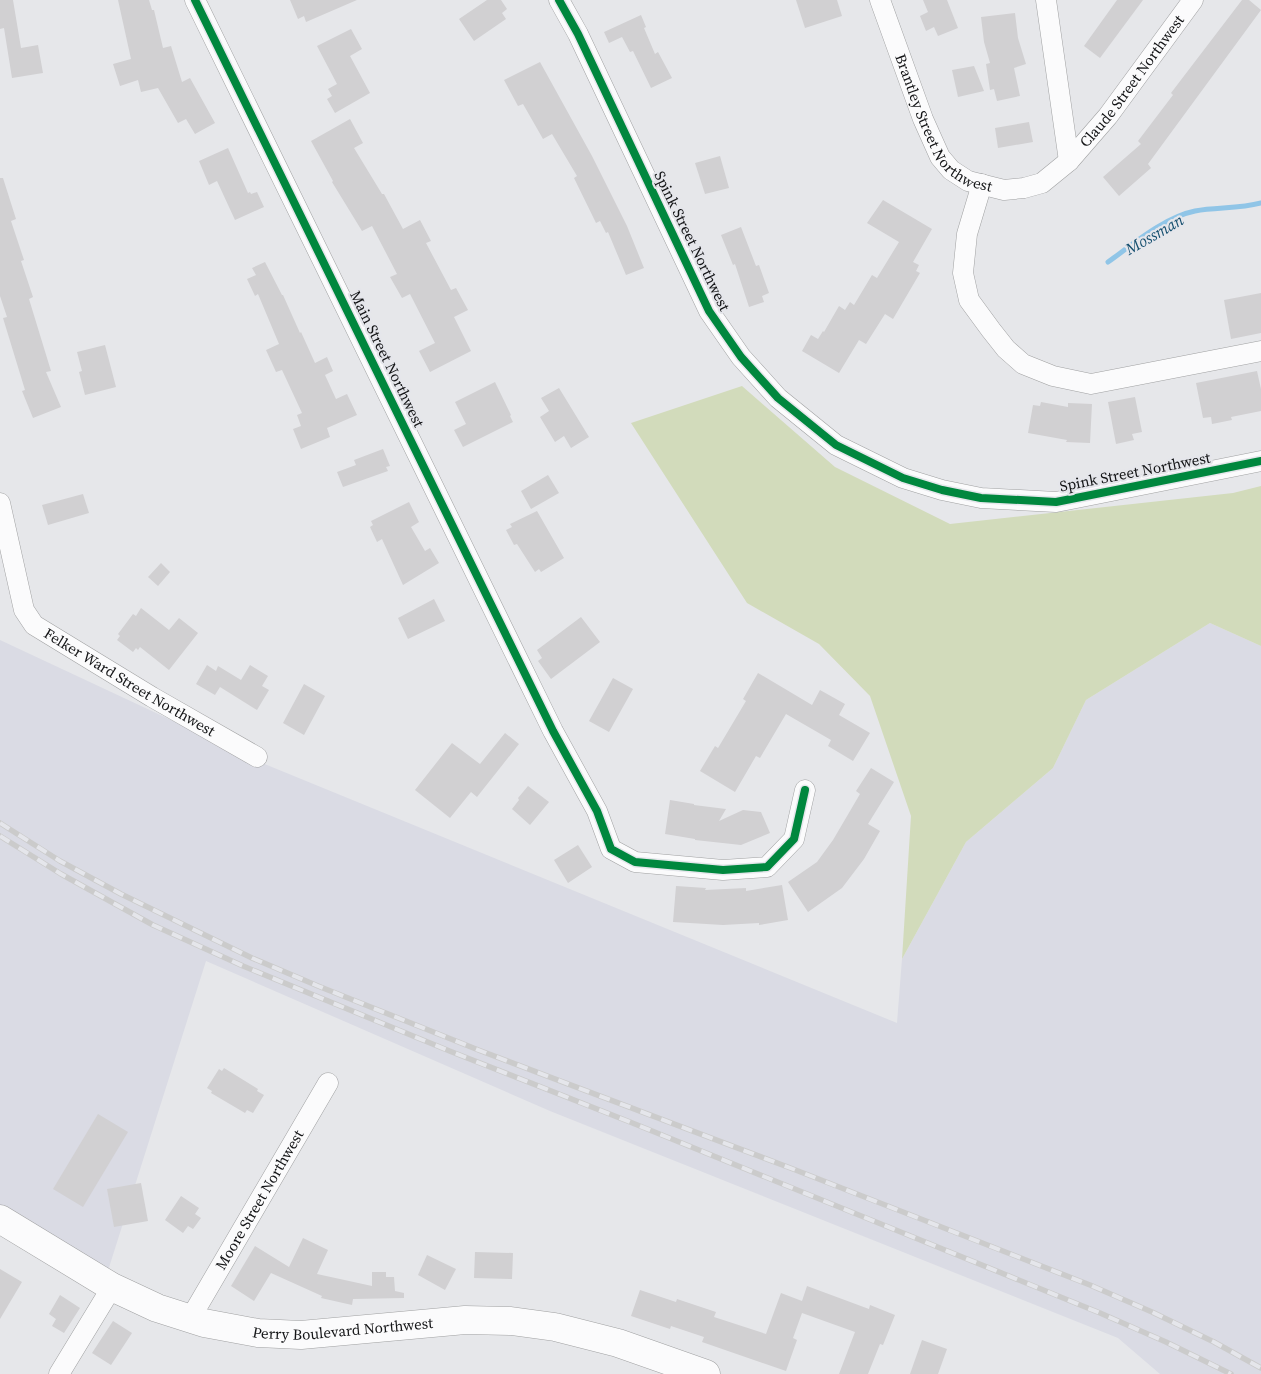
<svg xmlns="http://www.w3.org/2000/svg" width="1261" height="1374" font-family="'Source Serif 4',serif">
	<rect width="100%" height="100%" fill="#e6e7ea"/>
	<polygon fill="#dadbe4" points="1210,623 1261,646 1261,1374 1160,1374 1118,1338 550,1111 206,961 106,1277 0,1211 0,640 267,765 897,1023 902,959 966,842 1053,768 1086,700"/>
	<polygon fill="#d2dbbb" points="742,386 835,467 950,524 1233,493 1261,486 1261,646 1210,623 1086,700 1053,768 966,842 902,959 911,816 870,696 819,644 747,603 631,423"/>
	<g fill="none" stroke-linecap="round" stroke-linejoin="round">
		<path stroke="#90c5e7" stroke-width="5" d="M 1108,262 C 1133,244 1165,217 1195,211 C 1217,207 1239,209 1261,203"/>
	</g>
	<g fill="#d1d0d2">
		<polygon points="0,0 13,0 21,48 38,45 43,73 12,78 4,28 0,29"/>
		<polygon points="118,0 149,0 152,10 154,10 163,48 171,46 182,82 190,78 215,123 195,134 186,119 178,123 158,88 141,92 138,80 120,86 113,64 131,59"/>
		<polygon points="290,0 357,0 306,22 304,16 298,19"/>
		<polygon points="487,0 501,0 507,9 502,13 506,19 474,41 459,19"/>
		<polygon points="796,0 837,0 842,16 805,28"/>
		<polygon points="923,0 947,0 958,28 938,36 934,27 926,31 920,16 928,12"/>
		<polygon points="1117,0 1143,0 1100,58 1084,46"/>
		<polygon points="1242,0 1249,0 1261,10 1148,164 1151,168 1119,196 1103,177 1141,144 1138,141 1173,95 1171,93"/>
		<polygon points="1015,13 1018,38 1026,64 1014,68 1020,96 997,101 994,89 990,90 986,64 990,63 984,42 981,17"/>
		<polygon points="641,15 646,27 644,28 655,54 658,52 672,78 651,88 633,51 630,52 622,37 609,43 604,32"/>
		<polygon points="351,29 362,49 350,56 370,93 335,113 327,99 332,96 328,89 337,84 317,46"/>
		<polygon points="540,62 592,156 627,226 644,268 626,275 608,232 606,233 600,221 596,223 574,178 577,176 552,134 543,139 523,104 518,106 504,80"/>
		<polygon points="974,66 984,91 958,97 952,70"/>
		<polygon points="350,119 363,143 354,148 382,194 384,194 403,229 420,220 431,241 426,243 451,290 456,288 468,310 454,317 471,351 430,372 419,351 435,343 410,294 402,298 390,277 397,274 372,226 362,231 332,182 333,181 311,141"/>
		<polygon points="1029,122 1033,142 998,148 995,128"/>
		<polygon points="228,148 248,193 250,192 251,194 257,192 264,207 235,220 217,181 209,185 199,161"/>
		<polygon points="720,156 729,188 705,194 695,163"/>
		<polygon points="0,178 3,178 16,219 11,221 24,260 21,261 33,297 29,299 51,371 46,372 61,407 33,418 22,391 25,390 3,318 7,317 0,296"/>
		<polygon points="883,200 932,229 913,262 919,265 916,271 920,273 893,319 885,314 866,344 859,340 839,373 802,351 811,335 818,339 823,331 824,332 839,306 845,310 850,302 854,305 872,275 877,278 899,242 867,223"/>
		<polygon points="741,227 756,266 759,265 769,293 762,296 764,302 749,307 735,264 733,265 721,235"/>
		<polygon points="265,262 282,295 283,295 300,333 301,332 315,363 327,357 333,371 325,375 336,399 347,394 357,415 327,428 330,437 301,449 293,429 301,426 297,415 302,413 282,370 276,372 266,350 279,344 258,294 255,296 247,279 256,275 252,268"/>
		<polygon points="1261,293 1261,333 1231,339 1224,300"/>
		<polygon points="105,345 116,387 85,395 79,372 82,371 77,352"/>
		<polygon points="1257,371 1261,389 1261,411 1231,417 1232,420 1212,424 1211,417 1203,418 1196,383"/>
		<polygon points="495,382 511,415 510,416 513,422 463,447 454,430 466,424 455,402"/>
		<polygon points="559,388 589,437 571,448 564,436 555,442 540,417 549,411 541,398"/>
		<polygon points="1135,397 1142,432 1132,434 1134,440 1116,444 1108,402"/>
		<polygon points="1041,402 1068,407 1068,403 1092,404 1090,443 1066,442 1067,440 1028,433 1033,405 1040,406"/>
		<polygon points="383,449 390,466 386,467 388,471 343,487 337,472 356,465 354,460"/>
		<polygon points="548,475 559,493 531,509 521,491"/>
		<polygon points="83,494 89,513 48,525 42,505"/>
		<polygon points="409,502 419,522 411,527 425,551 430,548 439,563 403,585 382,539 377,542 370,527 373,525 371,521"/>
		<polygon points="537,511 564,558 541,572 539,569 535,572 517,544 514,545 506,530 512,527 510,524"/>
		<polygon points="161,563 170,572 158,586 148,577"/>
		<polygon points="434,599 445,621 408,639 398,618"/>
		<polygon points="141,608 169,630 179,618 198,633 169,670 140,647 138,650 136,648 133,652 117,640 120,636 118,634 133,614 136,616"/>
		<polygon points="581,617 600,642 551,679 538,661 542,658 537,650"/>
		<polygon points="207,665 216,671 218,666 241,680 250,665 268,676 262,686 269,690 257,710 220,687 215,695 196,684"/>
		<polygon points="758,673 812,705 820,690 845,704 839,715 870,733 853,761 828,746 831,740 786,714 760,758 756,756 735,792 700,771 715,746 718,748 746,701 743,699"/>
		<polygon points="613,678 633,689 609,732 589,721"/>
		<polygon points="304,684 325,696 304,735 283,723"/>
		<polygon points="505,733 519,744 477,797 471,792 450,818 415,790 452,743 480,764"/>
		<polygon points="871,768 894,782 868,824 880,831 864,859 842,888 808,912 788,882 817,862 833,840 860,794 856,791"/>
		<polygon points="528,786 549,802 530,825 512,809 519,800 518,798"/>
		<polygon points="670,800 694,804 694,805 726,809 719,821 743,810 761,812 770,833 741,845 695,840 695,839 665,834"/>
		<polygon points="578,845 592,867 568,883 554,860"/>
		<polygon points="782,885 788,920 759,925 759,923 723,925 673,922 676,886 706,888 705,890 746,888 746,891"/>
		<polygon points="224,1068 258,1089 257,1091 264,1095 253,1113 247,1110 245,1113 211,1093 212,1091 207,1088 219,1069 222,1071"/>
		<polygon points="98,1114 128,1132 83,1207 53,1189"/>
		<polygon points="141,1183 148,1221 114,1227 107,1189"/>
		<polygon points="181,1196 199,1208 195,1214 201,1218 193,1229 188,1226 183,1233 165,1220"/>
		<polygon points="303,1238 328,1250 317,1274 372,1286 372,1272 386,1272 386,1277 394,1277 395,1291 404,1293 404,1298 353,1299 352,1305 321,1298 322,1296 271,1273 254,1301 231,1286 255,1246 289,1267"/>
		<polygon points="475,1252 513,1253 512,1279 474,1278"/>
		<polygon points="427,1255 456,1269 445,1290 418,1275"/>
		<polygon points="0,1269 22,1282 0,1319"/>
		<polygon points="807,1286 869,1309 870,1305 895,1315 883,1345 880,1344 868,1374 839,1374 855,1332 802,1313 793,1338 797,1340 786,1371 702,1342 704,1337 671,1326 670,1329 631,1316 640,1290 676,1302 677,1299 716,1312 714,1317 766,1334 781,1293 802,1301"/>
		<polygon points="60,1295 80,1308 64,1333 52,1326 56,1319 49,1314"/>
		<polygon points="113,1321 132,1333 111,1365 92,1353"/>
		<polygon points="922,1340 947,1349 938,1374 910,1374"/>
	</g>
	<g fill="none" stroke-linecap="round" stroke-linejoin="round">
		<g stroke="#a0a1a2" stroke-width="21">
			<g id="street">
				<polyline points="195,0 553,731 597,811 611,849 635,862 723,870 767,867 794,839 805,790"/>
				<polyline points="559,0 578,34 709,311 741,357 778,398 836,445 903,478 942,490 981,498 1056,502 1261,461"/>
				<path id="s1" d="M 880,0 L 923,119 L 940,157 L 951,170 L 968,181 L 1004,190 L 1024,188 L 1042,183 L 1069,161 L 1108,116 L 1193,0"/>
				<polyline points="1046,0 1069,161"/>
				<polyline points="982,184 967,234 963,273 969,300 991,330 1006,349 1023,364 1053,376 1091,384 1261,351"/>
				<path id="s2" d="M 0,503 L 24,610 L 34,625 L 152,697 L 257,757"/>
				<path id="s3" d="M 190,1319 L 328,1083"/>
				<polyline points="59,1374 112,1287"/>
			</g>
		</g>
		<g stroke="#a0a1a2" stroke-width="29">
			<g id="secondary">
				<path id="s4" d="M 0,1219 L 112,1287 L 157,1308 L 204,1323 L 258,1333 L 301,1335 L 465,1320 L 511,1321 L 555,1327 L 618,1343 L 706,1374"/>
			</g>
		</g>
		<use href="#street" stroke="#fbfbfc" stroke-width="20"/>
		<use href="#secondary" stroke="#fbfbfc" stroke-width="28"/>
		<g stroke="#cbcbcb" stroke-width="5.5">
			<g id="rail">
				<polyline points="0,823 60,861 121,894 252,958 318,986 481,1051 793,1169 1090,1285 1152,1312 1214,1342 1261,1368"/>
				<polyline points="0,836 61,874 153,925 243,966 452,1052 630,1122 1100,1313 1166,1342 1231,1374"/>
			</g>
		</g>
		<use href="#rail" stroke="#e5e6eb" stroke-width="4" stroke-dasharray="11" stroke-linecap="butt"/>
		<g stroke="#e5e6eb" stroke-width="11">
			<g id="cycleway">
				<polyline points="195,0 553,731 597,811 611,849 635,862 723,870 767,867 794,839 805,790"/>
				<polyline points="559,0 578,34 709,311 741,357 778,398 836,445 903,478 942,490 981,498 1056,502 1261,461"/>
			</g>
		</g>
		<use href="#cycleway" stroke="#00873e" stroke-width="8"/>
	</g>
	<g text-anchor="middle" stroke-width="4.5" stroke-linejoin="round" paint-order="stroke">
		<g font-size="15" fill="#131416" stroke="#e5e6eb">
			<text dy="5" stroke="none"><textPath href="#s1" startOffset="418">Claude Street Northwest</textPath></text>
			<text dy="5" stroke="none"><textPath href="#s1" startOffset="144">Brantley Street Northwest</textPath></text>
			<text transform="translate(692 241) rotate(64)" y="5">Spink Street Northwest</text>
			<text transform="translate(387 359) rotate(64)" y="5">Main Street Northwest</text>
			<text transform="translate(1135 472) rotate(-11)" y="5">Spink Street Northwest</text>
			<text dy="5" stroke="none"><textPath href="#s2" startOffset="239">Felker Ward Street Northwest</textPath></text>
			<text dy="5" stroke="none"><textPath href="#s3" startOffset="138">Moore Street Northwest</textPath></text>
			<text dy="5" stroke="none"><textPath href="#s4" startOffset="370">Perry Boulevard Northwest</textPath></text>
		</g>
		<g font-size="16" font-style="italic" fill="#144e6e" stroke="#e5e6eb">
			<text transform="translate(1154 234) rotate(-30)" y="6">Mossman</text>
		</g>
	</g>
</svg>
